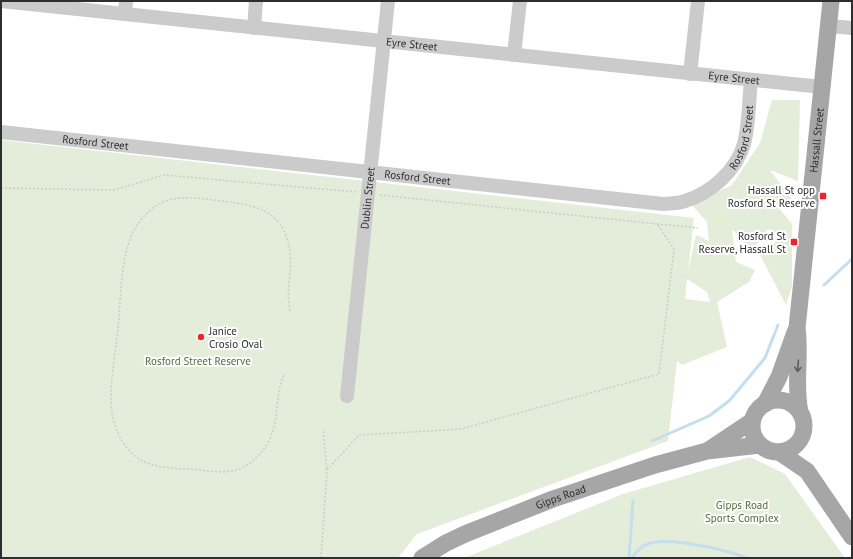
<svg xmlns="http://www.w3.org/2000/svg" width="853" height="559" font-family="'PT Sans',sans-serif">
	<rect width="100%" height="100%" fill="#fff"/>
	<g fill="#e4edda" fill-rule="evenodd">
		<path d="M 772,100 L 800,100 L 798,181 L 770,170 L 794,202 L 778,207 L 792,224 L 792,286 L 786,305 L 760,255 L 783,236 L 768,229 L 752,251 L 732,229 L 736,262 L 755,270 L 749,282 L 717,302 L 727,347 L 682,365 L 677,361 L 668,441 L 417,534 L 398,558 L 1,558 L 1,140 L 694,218 L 688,272 L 696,235 L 709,241 L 707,222 L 691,204 L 732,185 L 760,143 ZM 687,279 L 707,292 L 710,302 L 685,299 Z"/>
		<polygon points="750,457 785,474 845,558 464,558 623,494"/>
	</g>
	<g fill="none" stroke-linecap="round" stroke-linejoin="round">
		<g stroke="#c4deee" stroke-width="3">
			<polyline points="824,285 852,259"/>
			<polyline points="652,441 709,416 729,401 765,358 778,325"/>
			<polyline points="629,558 633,501"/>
			<path d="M 632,558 C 636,552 641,546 648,544 C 668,536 727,550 747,558"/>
		</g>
		<g stroke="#cbcbcb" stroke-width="1.5" stroke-dasharray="2 2" stroke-linecap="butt">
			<polyline points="1,188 114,190 164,175 356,192"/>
			<polyline points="657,224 698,228"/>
			<path d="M 284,375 C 277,390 278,407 275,423 C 272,441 257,463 239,469 C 227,473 213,472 200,470 C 181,468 151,470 135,456 C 123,446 114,429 112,413 C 109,386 115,356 118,329 C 121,298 120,263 132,234 C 137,223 147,212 157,205 C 178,192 208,200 230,202 C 251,205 275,210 284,231 C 298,263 284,282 290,311"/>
			<polyline points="323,431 327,470"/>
			<polyline points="321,558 327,470 359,435 461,429 659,374 674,249 657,224 380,195"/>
		</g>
		<g stroke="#cbcbcb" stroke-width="14">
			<path id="s1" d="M 1,1 L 822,87"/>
			<polyline points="125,14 126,1"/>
			<polyline points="829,26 852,28"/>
			<polyline points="254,28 256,1"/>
			<polyline points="514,55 520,1"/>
			<polyline points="690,74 698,1"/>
			<path id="s2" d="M 1,132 L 663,204 C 670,203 678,204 685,201 C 711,193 736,171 744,144 C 749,125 749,99 751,80"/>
			<path id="s3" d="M 347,396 L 388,1"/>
		</g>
		<g stroke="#a6a6a6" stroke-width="17">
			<circle cx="778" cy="426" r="26"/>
			<polyline points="765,404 779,377 795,332"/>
			<path id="s4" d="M 800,412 C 794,384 801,356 797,328 L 831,1"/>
			<polyline points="710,449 752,421"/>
			<polyline points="779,452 807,471 852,537"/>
			<path id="s5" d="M 422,558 L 446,543 L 465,534 L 553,499 L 655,465 L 707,451 L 760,445"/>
		</g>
	</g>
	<defs><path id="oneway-shaft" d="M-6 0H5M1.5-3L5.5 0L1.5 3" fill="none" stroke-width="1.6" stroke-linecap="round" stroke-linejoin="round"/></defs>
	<use stroke="#5e5e5e" href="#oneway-shaft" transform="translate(798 366) rotate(94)"/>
	<g fill="#f4212f" stroke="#fff" stroke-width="1.5">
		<rect x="819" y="192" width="8" height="8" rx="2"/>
		<rect x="790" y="238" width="8" height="8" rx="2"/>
		<circle cx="201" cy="337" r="4"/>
	</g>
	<g text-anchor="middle" stroke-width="4" stroke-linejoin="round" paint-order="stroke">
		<g font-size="11" fill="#2e2e2e" stroke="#fff">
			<text dy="4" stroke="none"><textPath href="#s1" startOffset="413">Eyre Street</textPath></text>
			<text dy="4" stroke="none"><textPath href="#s1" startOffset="737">Eyre Street</textPath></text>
			<text dy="4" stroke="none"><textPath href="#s2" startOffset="779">Rosford Street</textPath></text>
			<text dy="4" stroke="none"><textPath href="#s4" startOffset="273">Hassall Street</textPath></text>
			<text dy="4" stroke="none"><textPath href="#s2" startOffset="95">Rosford Street</textPath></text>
			<text dy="4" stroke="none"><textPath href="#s2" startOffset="419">Rosford Street</textPath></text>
			<text dy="4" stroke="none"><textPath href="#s3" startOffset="199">Dublin Street</textPath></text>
			<text dy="4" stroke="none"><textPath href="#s5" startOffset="152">Gipps Road</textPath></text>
		</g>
		<g font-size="11" fill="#2e2e2e" stroke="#fff" text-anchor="end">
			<text x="815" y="194">Hassall St opp<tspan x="815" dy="13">Rosford St Reserve</tspan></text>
			<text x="786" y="240">Rosford St<tspan x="786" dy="13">Reserve, Hassall St</tspan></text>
			<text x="209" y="335" text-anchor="start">Janice<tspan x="209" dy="13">Crosio Oval</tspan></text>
		</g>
		<g font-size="11" fill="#506d37" stroke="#fff">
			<text x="198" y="365">Rosford Street Reserve</text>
			<text x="742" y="509">Gipps Road<tspan x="742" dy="13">Sports Complex</tspan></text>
		</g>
	</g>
	<rect width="853" height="559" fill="none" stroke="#2e2e2e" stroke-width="4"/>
</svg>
